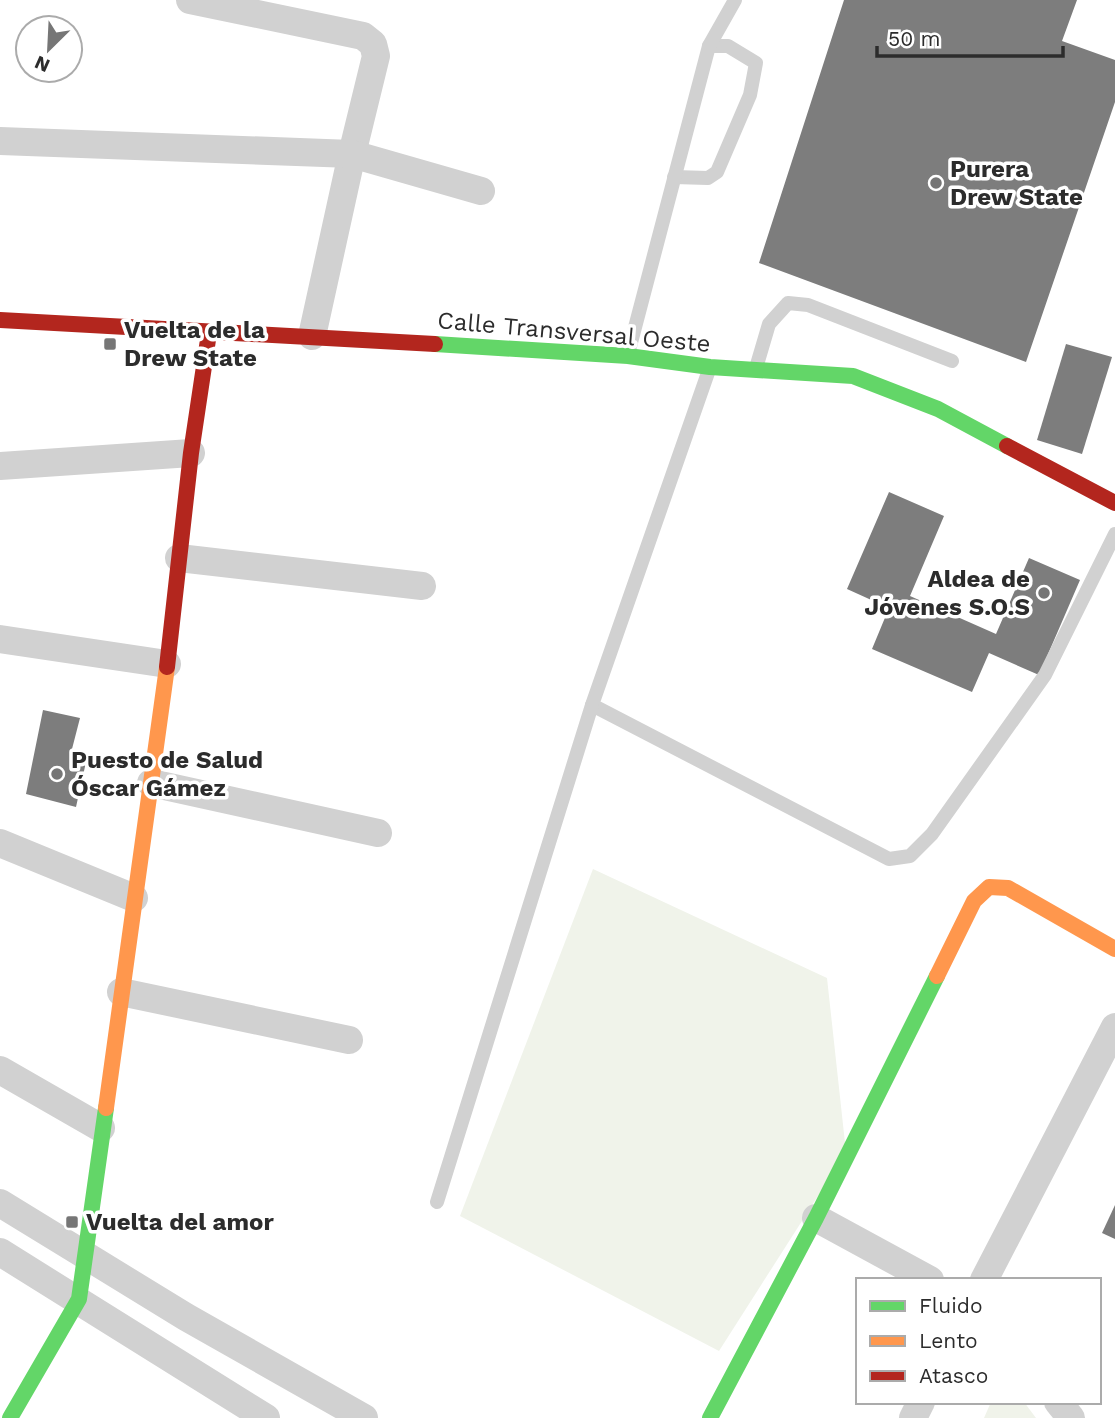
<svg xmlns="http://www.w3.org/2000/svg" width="1115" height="1418" font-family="'Work Sans',sans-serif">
	<rect width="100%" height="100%" fill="#fff"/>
	<g fill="#f0f3ea">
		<polygon points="593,869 827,978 846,1152 719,1351 460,1216"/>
		<polygon points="991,1402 1024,1402 1036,1418 984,1418"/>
	</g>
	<g fill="#7d7d7d">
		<polygon points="844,0 1077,0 1062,41 1115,60 1115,102 1026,362 759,263"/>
		<polygon points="1066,344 1112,357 1082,454 1037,440"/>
		<polygon points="889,492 944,516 910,596 996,634 1029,558 1080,580 1039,675 989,653 972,692 872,649 889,608 847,589"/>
		<polygon points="43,710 80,718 72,749 88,753 76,807 26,794"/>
		<polygon points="1115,1205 1115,1239 1102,1233"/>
	</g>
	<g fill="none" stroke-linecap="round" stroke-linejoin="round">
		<g stroke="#d1d1d1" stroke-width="14">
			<polyline points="674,177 708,178 717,172 750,95 756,63 728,46 709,46"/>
			<polyline points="628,354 709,46 735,0"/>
			<polyline points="710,367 592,705 889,859 910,856 932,834 1045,675 1115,534"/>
			<polyline points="756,368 769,324 788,303 808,305 952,361"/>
			<polyline points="437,1202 592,705"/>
		</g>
		<g stroke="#d1d1d1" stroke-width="28">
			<polyline points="190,0 363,36 373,44 376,56 352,154 312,336"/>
			<polyline points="0,141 352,154 481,191"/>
			<polyline points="0,466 191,453"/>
			<polyline points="179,558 422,586"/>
			<polyline points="0,639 167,664"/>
			<polyline points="151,783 378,833"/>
			<polyline points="0,843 134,898"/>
			<polyline points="121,992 349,1040"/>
			<polyline points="0,1070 101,1128"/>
			<polyline points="0,1203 186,1317 364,1418"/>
			<polyline points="816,1218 930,1280"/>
			<polyline points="0,1252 266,1418"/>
			<polyline points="984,1280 1115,1027"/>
			<polyline points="1058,1402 1071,1418"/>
			<polyline points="913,1418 921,1402"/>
		</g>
		<g stroke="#63d668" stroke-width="16">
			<polyline points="435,344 628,356 710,367 853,376 938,409 1007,446"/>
			<polyline points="10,1418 79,1299 106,1108"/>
			<polyline points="710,1418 816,1218 937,976"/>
		</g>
		<g stroke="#ff974d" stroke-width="16">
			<polyline points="937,976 974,901 989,887 1008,888 1115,949"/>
			<polyline points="106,1108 167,667"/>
		</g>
		<g stroke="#b3261e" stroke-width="16">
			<polyline points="0,320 435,344"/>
			<polyline points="1007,446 1115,503"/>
			<polyline points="167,667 191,453 209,333"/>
		</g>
	</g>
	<g fill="#767676" stroke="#fff" stroke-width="2.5">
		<circle cx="936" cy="183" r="7"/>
		<rect x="103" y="337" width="14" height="14" rx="3.5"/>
		<circle cx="1044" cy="593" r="7"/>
		<circle cx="57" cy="774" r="7"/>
		<rect x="65" y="1215" width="14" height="14" rx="3.5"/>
	</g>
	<g text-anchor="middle" stroke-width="7" stroke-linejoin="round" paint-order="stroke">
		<g font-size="24" font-weight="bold" fill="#2c2c2c" stroke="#fff" text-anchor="start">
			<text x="950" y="177">Purera<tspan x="950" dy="28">Drew State</tspan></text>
			<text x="124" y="338">Vuelta de la<tspan x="124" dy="28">Drew State</tspan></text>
			<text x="1030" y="587" text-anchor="end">Aldea de<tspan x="1030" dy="28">Jóvenes S.O.S</tspan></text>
			<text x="71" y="768">Puesto de Salud<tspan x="71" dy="28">Óscar Gámez</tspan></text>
			<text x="86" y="1230">Vuelta del amor</text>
		</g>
		<g font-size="24" fill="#2c2c2c" stroke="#fff">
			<text transform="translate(574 332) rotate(5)" y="8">Calle Transversal Oeste</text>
		</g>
	</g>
	<rect x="856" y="1278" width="245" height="126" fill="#ffffff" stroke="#ababab" stroke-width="2"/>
	<rect x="870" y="1301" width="35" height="10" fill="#63d668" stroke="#ababab" stroke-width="2"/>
	<text x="919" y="1313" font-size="21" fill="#2c2c2c">Fluido</text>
	<rect x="870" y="1336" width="35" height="10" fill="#ff974d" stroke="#ababab" stroke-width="2"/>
	<text x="919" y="1348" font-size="21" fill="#2c2c2c">Lento</text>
	<rect x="870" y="1371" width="35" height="10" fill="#b3261e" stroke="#ababab" stroke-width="2"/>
	<text x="919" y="1383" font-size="21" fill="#2c2c2c">Atasco</text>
	<g transform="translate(49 49) rotate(204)"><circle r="33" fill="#ffffff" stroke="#ababab" stroke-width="2"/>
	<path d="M0-5L12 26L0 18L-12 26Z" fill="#767676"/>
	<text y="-10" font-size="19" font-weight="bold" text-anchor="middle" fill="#2c2c2c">N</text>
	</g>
	<path d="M877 46v10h186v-10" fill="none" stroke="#2c2c2c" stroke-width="3.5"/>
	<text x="888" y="46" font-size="21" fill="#2c2c2c" stroke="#ffffff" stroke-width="5" paint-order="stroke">50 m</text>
</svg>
